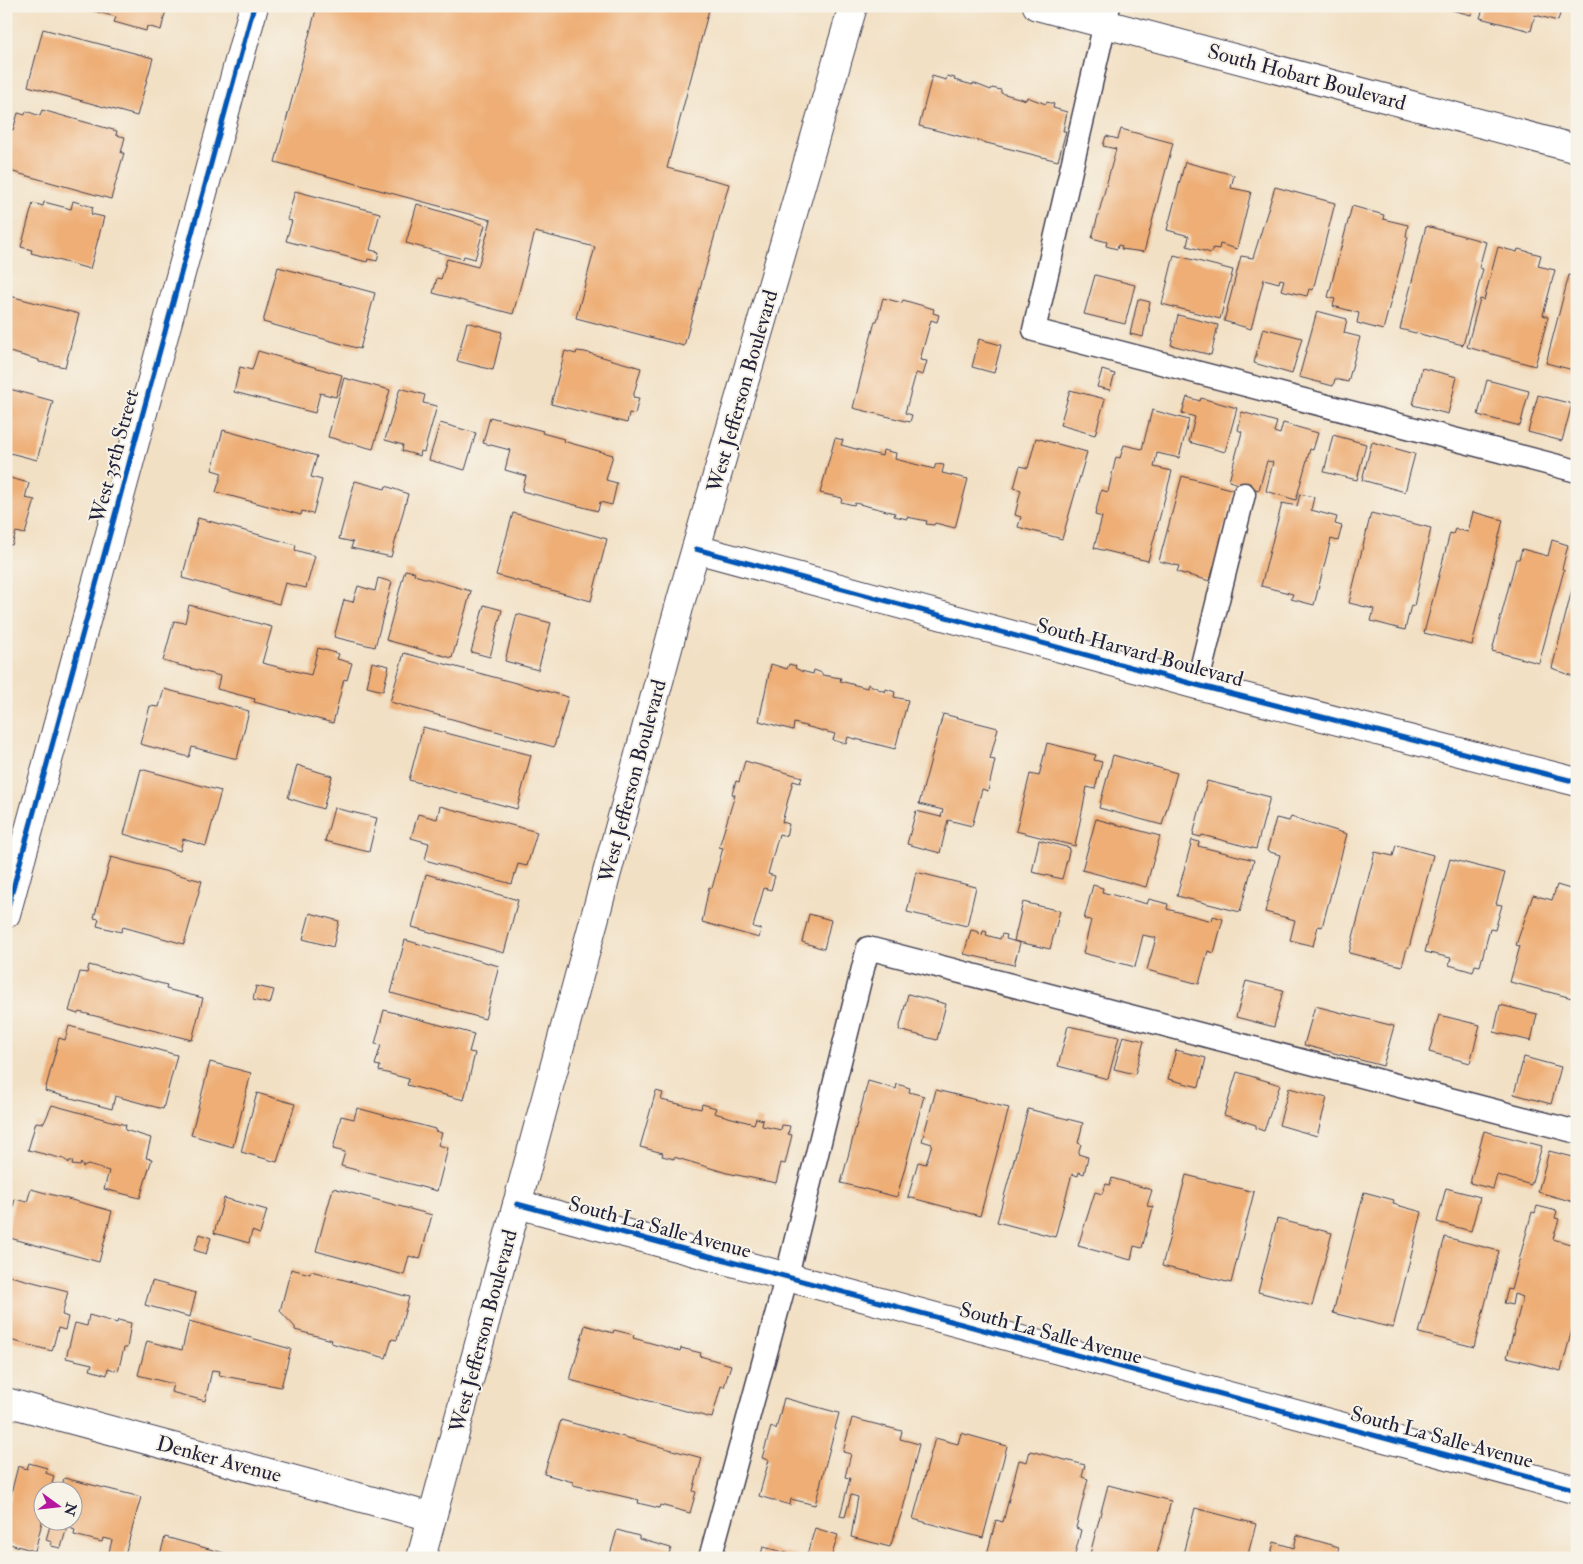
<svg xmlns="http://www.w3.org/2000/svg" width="1583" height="1564" font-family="'IM FELL Double Pica',serif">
	<rect width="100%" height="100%" fill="#f7f3e8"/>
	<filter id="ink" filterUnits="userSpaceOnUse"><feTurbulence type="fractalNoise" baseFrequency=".02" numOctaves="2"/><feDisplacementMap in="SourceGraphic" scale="10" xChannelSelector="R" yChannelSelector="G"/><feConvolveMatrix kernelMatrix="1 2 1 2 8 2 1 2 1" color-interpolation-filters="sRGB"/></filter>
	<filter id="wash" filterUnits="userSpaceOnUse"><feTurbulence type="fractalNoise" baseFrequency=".0096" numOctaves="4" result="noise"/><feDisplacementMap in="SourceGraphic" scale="20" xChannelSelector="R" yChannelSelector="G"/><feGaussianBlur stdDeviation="1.12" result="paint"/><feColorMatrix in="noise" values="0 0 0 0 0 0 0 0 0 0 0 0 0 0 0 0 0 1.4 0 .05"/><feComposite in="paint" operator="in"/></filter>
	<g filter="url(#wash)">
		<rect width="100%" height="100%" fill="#f2e0c4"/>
		<g id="blocks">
			<g fill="#eeae76">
				<polygon points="77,6 167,6 161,30 147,26 146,31 114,22 116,17"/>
				<polygon points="317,6 710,6 667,168 729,184 684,346 576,318 595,247 535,232 513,314 433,293 437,278 441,279 447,259 478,267 491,220 275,162"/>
				<polygon points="1437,6 1473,6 1471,15"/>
				<polygon points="1484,6 1562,6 1558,21 1535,15 1531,31 1480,18"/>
				<polygon points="43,29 153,58 137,116 28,86"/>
				<polygon points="932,76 946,80 947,76 955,78 954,80 973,85 973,83 991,90 992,88 1001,90 1001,93 1026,100 1027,97 1046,104 1047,102 1054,104 1053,108 1067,112 1063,131 1066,131 1058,161 919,126"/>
				<polygon points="42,110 117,131 116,135 125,137 121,153 124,153 111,199 6,170 6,128 13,130 18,113 25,115 26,111 40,116"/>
				<polygon points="1121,129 1173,143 1144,252 1121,249 1122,246 1118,245 1117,249 1106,246 1107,242 1092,238 1116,149 1103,146 1106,136 1118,139"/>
				<polygon points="1185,162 1234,175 1231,188 1251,192 1237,249 1220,244 1219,249 1213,248 1211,253 1187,246 1189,236 1167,230"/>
				<polygon points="1275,187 1335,203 1313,290 1309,289 1307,296 1281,290 1284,280 1280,279 1279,283 1264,279 1251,329 1224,321 1241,256 1253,258"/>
				<polygon points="295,191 380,213 370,250 379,252 377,261 368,259 367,262 286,241 292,221 287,220"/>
				<polygon points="73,201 93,207 91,214 104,217 90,269 31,253 32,250 21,247 33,203 43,206 44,202 71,209"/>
				<polygon points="417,204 485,225 475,259 464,256 463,259 406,243"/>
				<polygon points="1352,206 1384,215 1383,219 1408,225 1406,236 1408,237 1383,330 1357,323 1359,313 1333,306 1335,299 1328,297"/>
				<polygon points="1426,226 1486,242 1479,268 1483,269 1463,345 1400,329"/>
				<polygon points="1498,247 1517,252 1518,249 1541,255 1538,266 1555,270 1543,315 1548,317 1535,366 1467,347 1480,299 1484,300"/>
				<polygon points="1174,255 1233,270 1220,319 1162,304"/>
				<polygon points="278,267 375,293 360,349 263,322"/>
				<polygon points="1095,275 1135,285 1125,324 1084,314"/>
				<polygon points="1569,275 1577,277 1577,371 1546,363"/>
				<polygon points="6,295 79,314 65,367 39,362 39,360 6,351"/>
				<polygon points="883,298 902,303 903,300 934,309 933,313 939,315 937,322 931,320 920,360 927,361 923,375 916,373 905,413 912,415 910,422 853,408 875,321 877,321"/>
				<polygon points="1138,299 1150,302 1143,337 1130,334"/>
				<polygon points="1317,311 1347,319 1344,333 1360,337 1348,382 1335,379 1333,386 1299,377"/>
				<polygon points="1178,315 1218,325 1211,355 1171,345"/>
				<polygon points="467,322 502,332 493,370 457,361"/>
				<polygon points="1263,328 1302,338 1292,374 1254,363"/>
				<polygon points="979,339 1001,345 994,373 972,367"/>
				<polygon points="258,351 342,375 336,397 320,393 315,413 234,392 240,367 252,370"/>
				<polygon points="565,351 576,354 577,351 585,352 641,368 633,397 639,398 635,414 629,413 627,423 551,404"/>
				<polygon points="1422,368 1457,377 1448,414 1413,405"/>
				<polygon points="1102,370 1115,374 1110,390 1097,387"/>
				<polygon points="344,378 390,390 373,449 328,437"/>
				<polygon points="1487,380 1529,391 1520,426 1478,415"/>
				<polygon points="6,388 53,401 37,460 6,452"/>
				<polygon points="400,388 425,395 423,403 437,406 424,452 421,451 420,456 402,451 403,445 385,440"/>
				<polygon points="1070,390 1105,399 1095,435 1060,425"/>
				<polygon points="1538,395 1572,404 1562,441 1528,432"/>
				<polygon points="1187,397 1200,401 1201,398 1237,408 1225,452 1189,442 1195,417 1182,413"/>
				<polygon points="1152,410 1189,420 1179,458 1157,453 1154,467 1172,471 1148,561 1094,548 1102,517 1095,515 1101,490 1108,492 1116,457 1120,458 1124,445 1142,449"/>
				<polygon points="1242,412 1277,422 1274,432 1280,434 1283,423 1318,433 1313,450 1310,449 1296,500 1266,491 1273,462 1267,461 1259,490 1229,481 1242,432 1238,430"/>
				<polygon points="490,417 543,431 542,433 564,439 563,441 613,455 606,480 617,483 612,505 600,502 598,511 522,491 526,476 505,470 510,450 483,443"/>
				<polygon points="440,423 476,433 465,470 429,460"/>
				<polygon points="223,430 317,456 311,477 322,480 313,514 302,511 301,515 216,492 222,473 212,470"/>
				<polygon points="1333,435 1366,444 1357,480 1324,472"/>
				<polygon points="835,438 843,440 841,445 882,456 883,450 896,453 895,459 934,469 936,464 944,465 942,473 968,479 955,528 935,523 934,525 926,524 927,521 907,517 907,519 894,516 895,513 855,503 854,505 841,502 842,498 820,493"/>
				<polygon points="1036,438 1087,452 1062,539 1018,527 1021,517 1015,515 1021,490 1014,488 1020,466 1028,468"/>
				<polygon points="1372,442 1415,454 1405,492 1362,480"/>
				<polygon points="1182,476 1234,490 1220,542 1226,544 1219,572 1213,570 1210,581 1177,572 1179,566 1159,561"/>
				<polygon points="6,477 29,483 25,498 35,500 25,534 16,532 12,545 6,544"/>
				<polygon points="355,481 385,489 386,486 408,494 391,557 351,548 353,542 339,539"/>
				<polygon points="1300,494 1314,497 1311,510 1337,517 1335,524 1342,526 1338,541 1331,539 1314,605 1291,599 1293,594 1261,586 1282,503 1297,506"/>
				<polygon points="1473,512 1503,520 1472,645 1424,633 1450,533 1453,534 1455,529 1468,532"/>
				<polygon points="513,513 607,539 591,601 496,575"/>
				<polygon points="1371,513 1431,528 1414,606 1411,605 1405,630 1371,621 1374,609 1349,603"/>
				<polygon points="198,518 296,545 295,550 315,556 306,588 285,583 279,604 182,578"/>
				<polygon points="1552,540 1568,545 1562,569 1564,570 1539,663 1492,651 1516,559 1519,559 1522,549 1548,556"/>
				<polygon points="405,570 415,572 414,575 471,591 452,658 386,640"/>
				<polygon points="378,578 392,582 375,647 334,637 344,600 353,602 358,586 375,591"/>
				<polygon points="1573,586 1577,587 1577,678 1552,668"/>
				<polygon points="189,605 272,627 262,663 311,675 318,648 339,654 337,659 352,663 347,680 344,679 333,723 254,702 255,699 217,689 220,676 163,661 174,621 185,623"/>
				<polygon points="484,605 502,610 490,657 471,652"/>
				<polygon points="517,614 551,623 538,670 505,661"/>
				<polygon points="404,653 568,697 554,747 390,702"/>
				<polygon points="372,662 389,666 383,691 367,687"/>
				<polygon points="771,664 787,669 789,664 796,666 795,668 801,671 813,674 814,670 822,673 822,675 841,678 840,681 867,688 868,684 885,692 886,689 895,692 894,697 908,700 895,749 848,737 846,744 833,740 835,734 794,723 793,730 759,721"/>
				<polygon points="164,689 249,711 237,759 192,747 189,757 140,744 150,706 159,707"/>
				<polygon points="943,714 998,728 990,759 995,760 988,791 982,789 972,826 948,820 940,853 907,844 916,811 941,817 943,810 919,804"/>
				<polygon points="423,727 531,755 517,809 409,780"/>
				<polygon points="1047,743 1096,755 1094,760 1102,762 1095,789 1087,787 1075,846 1016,831 1030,774 1039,776"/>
				<polygon points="1113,755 1177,773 1162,825 1099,808"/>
				<polygon points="745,761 802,777 800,783 793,781 782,822 789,824 786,836 779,834 768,874 775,876 771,890 764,888 753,927 761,929 759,938 702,922 709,887 712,888 723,848 719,847 735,795 732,794 736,781 739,782"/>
				<polygon points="297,765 332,776 323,809 288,798"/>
				<polygon points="141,769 221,791 206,846 183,839 180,851 124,834"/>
				<polygon points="1207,781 1270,797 1256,849 1202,835 1201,837 1193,835"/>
				<polygon points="440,806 537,832 527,866 518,864 512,884 425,860 429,843 411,838 418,814 437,819"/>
				<polygon points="334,808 377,818 369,852 325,841"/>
				<polygon points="1291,817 1347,834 1322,927 1318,926 1313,946 1290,940 1295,920 1265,912 1280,855 1267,851 1276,818 1289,821"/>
				<polygon points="1096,819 1160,836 1146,887 1082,870"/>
				<polygon points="1039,840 1070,848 1062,879 1032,872"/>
				<polygon points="1192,840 1199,842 1198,846 1254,860 1240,912 1177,896"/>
				<polygon points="1396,845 1433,855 1409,948 1407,948 1402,966 1349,953 1375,852 1393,856"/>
				<polygon points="111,857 202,881 184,944 123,927 121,932 97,926 99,919 94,918"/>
				<polygon points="1450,859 1505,873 1496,904 1502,905 1495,930 1490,929 1480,966 1475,965 1473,972 1449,965 1451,958 1425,952"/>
				<polygon points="916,872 976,887 967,926 907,912"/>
				<polygon points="426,874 518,900 504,953 412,927"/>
				<polygon points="1093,885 1103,888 1102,892 1147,904 1149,899 1168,904 1167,909 1212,921 1213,916 1223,919 1214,953 1208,951 1199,984 1147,970 1156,938 1143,935 1135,967 1083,953 1091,920 1084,919"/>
				<polygon points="1557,885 1577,891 1576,999 1510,982 1520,946 1516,945 1533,895 1552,900"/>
				<polygon points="1023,902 1060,911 1050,949 1014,941"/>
				<polygon points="310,913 339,921 333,947 303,939"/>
				<polygon points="809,914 831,920 824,949 802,942"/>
				<polygon points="971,930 979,932 979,934 982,935 983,931 987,932 986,935 1000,939 1002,934 1007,935 1006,939 1020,943 1014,965 964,954"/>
				<polygon points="405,940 499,966 485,1019 391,993"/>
				<polygon points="89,965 167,985 166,989 203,998 192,1040 79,1012 78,1014 69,1011 80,972 87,973"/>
				<polygon points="1246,981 1283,990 1274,1027 1236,1017"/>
				<polygon points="256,986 274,990 270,1004 253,1000"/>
				<polygon points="908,994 946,1004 937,1040 899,1030"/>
				<polygon points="1500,1005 1537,1014 1531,1041 1494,1032"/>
				<polygon points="1315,1006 1394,1026 1383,1066 1304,1045"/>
				<polygon points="384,1010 474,1034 469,1052 475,1053 464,1100 407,1085 409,1079 379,1071 380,1066 375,1065 381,1045 375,1044"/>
				<polygon points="1439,1015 1480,1025 1470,1063 1429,1052"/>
				<polygon points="69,1026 177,1055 163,1109 115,1096 112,1109 45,1091 59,1038 65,1040"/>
				<polygon points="1068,1026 1119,1037 1108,1079 1058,1066"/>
				<polygon points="1123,1036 1144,1041 1135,1074 1114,1069"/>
				<polygon points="1176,1050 1206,1058 1199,1087 1168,1079"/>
				<polygon points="1524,1057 1561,1067 1551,1104 1514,1094"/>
				<polygon points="210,1062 251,1073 233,1147 191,1135"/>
				<polygon points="1237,1072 1280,1085 1264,1131 1256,1128 1256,1125 1224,1115"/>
				<polygon points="868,1081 896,1089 897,1084 910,1088 909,1092 924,1096 897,1197 841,1183"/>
				<polygon points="1289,1088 1327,1098 1317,1136 1279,1125"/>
				<polygon points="936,1090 1009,1108 980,1216 908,1197 918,1162 926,1164 932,1144 922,1141"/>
				<polygon points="656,1091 663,1093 661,1100 701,1109 702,1104 716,1108 714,1113 754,1124 756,1118 763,1120 762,1126 781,1130 782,1125 790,1126 788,1134 792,1135 785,1164 781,1163 776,1183 727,1173 674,1157 674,1159 662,1156 663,1153 640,1147"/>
				<polygon points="257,1093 295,1104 277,1162 241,1152"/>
				<polygon points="52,1105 126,1125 125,1130 151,1138 146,1158 152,1159 140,1198 104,1189 109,1171 88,1165 83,1167 81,1163 80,1166 72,1165 73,1161 69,1161 69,1163 64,1159 28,1150 36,1122 44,1123"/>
				<polygon points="357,1108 435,1129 435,1131 442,1133 438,1145 448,1148 437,1191 341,1166 345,1152 333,1149 341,1116 354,1119"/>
				<polygon points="1028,1109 1083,1123 1078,1143 1081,1144 1078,1154 1088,1157 1084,1174 1079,1172 1078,1176 1072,1174 1055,1237 997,1222"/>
				<polygon points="1484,1131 1542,1146 1531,1185 1497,1175 1493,1189 1470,1183"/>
				<polygon points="1549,1151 1577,1158 1577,1193 1574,1202 1538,1192"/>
				<polygon points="1186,1175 1254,1192 1231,1283 1162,1266"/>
				<polygon points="1112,1178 1152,1190 1147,1206 1153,1207 1142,1248 1134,1246 1131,1260 1078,1246 1095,1192 1102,1194 1106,1184 1110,1185"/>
				<polygon points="333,1188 432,1215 420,1259 409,1256 404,1275 316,1251"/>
				<polygon points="1446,1188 1480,1197 1471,1231 1437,1222"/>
				<polygon points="31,1189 112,1211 99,1262 6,1237 15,1199 27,1202"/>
				<polygon points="1364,1192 1394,1200 1393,1204 1422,1212 1393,1328 1333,1313"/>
				<polygon points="224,1198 267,1210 260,1234 252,1231 249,1243 214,1233"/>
				<polygon points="1537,1206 1557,1211 1555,1218 1559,1219 1553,1239 1577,1246 1577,1311 1561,1371 1507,1357 1523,1297 1514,1294 1512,1305 1504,1303 1508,1289 1511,1290 1532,1212 1535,1213"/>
				<polygon points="1277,1219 1332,1233 1312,1306 1258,1292"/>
				<polygon points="200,1234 211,1238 206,1254 194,1250"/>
				<polygon points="1445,1237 1499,1251 1474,1347 1419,1333"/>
				<polygon points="291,1269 310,1274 311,1271 409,1297 397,1340 392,1339 386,1358 331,1343 332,1340 295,1330 295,1327 280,1311"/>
				<polygon points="6,1275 68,1291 62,1315 68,1317 65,1330 58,1328 52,1351 6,1339"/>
				<polygon points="152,1281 196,1293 190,1317 145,1305"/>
				<polygon points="89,1315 117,1323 118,1320 131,1323 127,1348 124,1348 118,1371 108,1368 107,1375 90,1370 92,1364 66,1358 75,1323 87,1326"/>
				<polygon points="189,1321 291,1349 281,1387 219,1375 220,1371 212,1370 205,1401 171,1392 173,1384 138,1375 147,1341 182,1350"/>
				<polygon points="585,1325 613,1333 614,1330 634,1335 633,1338 680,1351 681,1348 701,1353 700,1356 731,1365 724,1387 721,1386 712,1418 570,1380"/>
				<polygon points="784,1398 839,1413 815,1505 791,1499 790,1505 759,1496 769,1460 762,1458 771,1427 776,1429"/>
				<polygon points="852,1418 902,1431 900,1439 919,1444 903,1509 890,1547 851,1537 858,1497 851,1495 845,1517 840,1516 850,1478 845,1477 851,1454 843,1452"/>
				<polygon points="561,1420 702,1458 693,1491 696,1492 690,1513 660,1505 659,1508 638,1503 639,1500 573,1485 573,1482 544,1474"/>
				<polygon points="961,1433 1007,1446 983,1538 913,1519 935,1438 958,1444"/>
				<polygon points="1030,1451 1085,1465 1082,1477 1088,1479 1076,1528 1081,1530 1074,1558 986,1558 996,1520 1003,1522 1019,1460 1027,1462"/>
				<polygon points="29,1463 47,1468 46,1473 54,1476 50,1492 42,1492 42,1522 35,1551 6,1543 6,1514 18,1466 27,1469"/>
				<polygon points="64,1478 141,1497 124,1558 108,1556 112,1540 103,1538 102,1542 74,1535 75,1530 67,1527 61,1548 51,1546 52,1542 46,1540 51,1522 72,1522 72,1492 60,1492"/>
				<polygon points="1108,1485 1171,1501 1156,1558 1089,1558"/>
				<polygon points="1195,1508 1256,1524 1247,1558 1182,1558"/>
				<polygon points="815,1528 838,1535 831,1558 806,1558"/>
				<polygon points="617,1530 639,1536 639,1539 671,1548 668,1558 609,1558"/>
				<polygon points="1297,1535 1339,1547 1336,1558 1270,1558 1274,1542 1294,1548"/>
				<polygon points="165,1537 239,1557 238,1558 159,1558"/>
				<polygon points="763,1547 800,1556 800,1558 760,1558"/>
			</g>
		</g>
	</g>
	<g filter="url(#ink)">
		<use href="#blocks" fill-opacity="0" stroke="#413e50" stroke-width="1"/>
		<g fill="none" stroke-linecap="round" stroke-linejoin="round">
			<g stroke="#413e50" stroke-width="25">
				<g id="lane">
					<polyline points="1109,6 1034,330 1577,471"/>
					<polyline points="1197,685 1244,494"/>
					<polyline points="710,1558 786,1279 868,948 1577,1132"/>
				</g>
			</g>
			<g stroke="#413e50" stroke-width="30">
				<g id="street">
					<polyline points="1037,6 1577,149"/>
					<polyline points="696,549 1197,685 1577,782"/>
					<polyline points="6,914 254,6"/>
					<polyline points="6,1402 432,1517"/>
				</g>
			</g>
			<g stroke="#413e50" stroke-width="30">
				<g id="secondary">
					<polyline points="517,1204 1577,1490"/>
					<polyline points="421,1558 681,600 853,6"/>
				</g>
			</g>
			<use href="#lane" stroke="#fff" stroke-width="22"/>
			<use href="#street" stroke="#fff" stroke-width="28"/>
			<use href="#secondary" stroke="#fff" stroke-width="28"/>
			<g stroke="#f7f3e8" stroke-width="8">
				<g id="cycleway">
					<polyline points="696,549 1197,685 1577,782"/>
					<polyline points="6,914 254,6"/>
					<polyline points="517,1204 1577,1490"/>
				</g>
			</g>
			<use href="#cycleway" stroke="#0057b8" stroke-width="5"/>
		</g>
	</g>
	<g text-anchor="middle" stroke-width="4" stroke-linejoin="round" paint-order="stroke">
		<g font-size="21" fill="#22223b" stroke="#f7f3e8">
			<text transform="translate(1307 77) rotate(15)" y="7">South Hobart Boulevard</text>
			<text transform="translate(742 391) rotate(-74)" y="7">West Jefferson Boulevard</text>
			<text transform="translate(114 456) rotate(-75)" y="7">West 35th Street</text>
			<text transform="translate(1140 652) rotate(15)" y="7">South Harvard Boulevard</text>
			<text transform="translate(632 781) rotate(-75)" y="7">West Jefferson Boulevard</text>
			<text transform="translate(660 1227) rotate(15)" y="7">South La Salle Avenue</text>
			<text transform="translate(483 1331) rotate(-75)" y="7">West Jefferson Boulevard</text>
			<text transform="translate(1051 1333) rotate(15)" y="7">South La Salle Avenue</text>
			<text transform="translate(1442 1437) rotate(15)" y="7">South La Salle Avenue</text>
			<text transform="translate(219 1459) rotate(15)" y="7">Denker Avenue</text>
		</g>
	</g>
	<rect width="1583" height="1564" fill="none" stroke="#f7f3e8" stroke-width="25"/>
	<g transform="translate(58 1506) rotate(105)"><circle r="24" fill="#f7f3e8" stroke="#a29fa3"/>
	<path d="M0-4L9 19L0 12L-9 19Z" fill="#b5179e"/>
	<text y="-8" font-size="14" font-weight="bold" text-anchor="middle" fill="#22223b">N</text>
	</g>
</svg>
